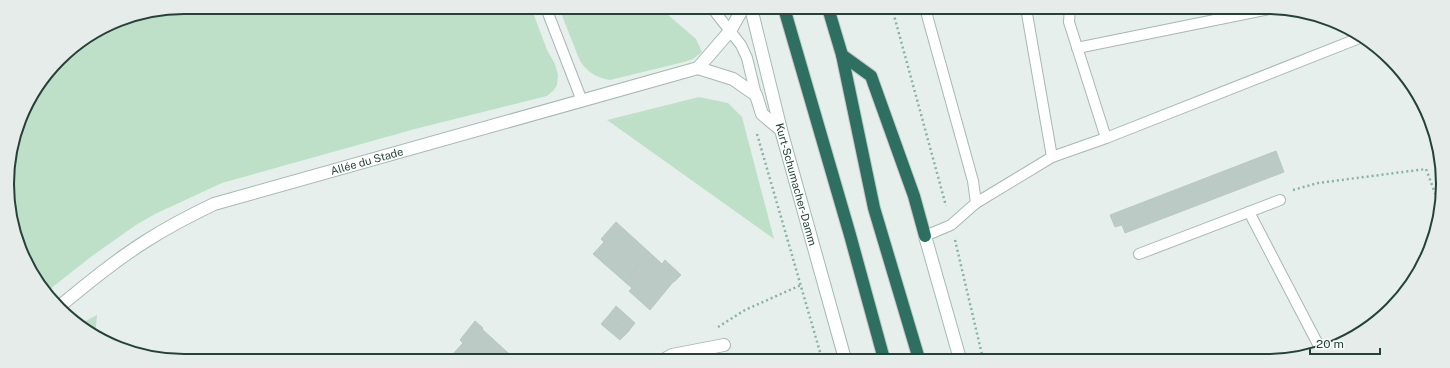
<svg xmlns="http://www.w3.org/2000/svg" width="1450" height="368" font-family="'Public Sans',sans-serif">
	<rect width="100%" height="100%" fill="#e6efeb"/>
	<g fill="#bfe0c8">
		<polygon points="184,7 531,7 547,50 555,64 558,75 557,85 554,90 547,96 415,129 222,183 155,214 136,225 92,256 45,293 16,241 7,172 25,106 67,51 116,20"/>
		<path d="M 559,8 L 645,8 L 654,14 L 658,8 L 660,8 L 696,39 L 702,52 L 693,59 L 684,62 L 610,80 C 597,78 587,72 580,61 Z"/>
		<polygon points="699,97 728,103 742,117 774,239 607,120"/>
		<polygon points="97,315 95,337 80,324"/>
	</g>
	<g fill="#bbcac4" stroke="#b8c9c2">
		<polygon points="1276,151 1284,172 1125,233 1122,225 1115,227 1110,215"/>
		<polygon points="616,222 649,252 638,264 639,265 625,282 593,254 604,242 601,239"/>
		<polygon points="649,252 662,264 665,260 681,275 674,282 673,282 650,310 629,291 632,288 625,282 639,265 638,264"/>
		<polygon points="616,306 635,323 628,332 609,315"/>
		<polygon points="609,315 628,332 620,340 601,324"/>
		<polygon points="475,321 483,328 482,329 507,352 500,359 458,359 452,355 463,343 460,340"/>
		<polygon points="507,352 516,359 500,359"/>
	</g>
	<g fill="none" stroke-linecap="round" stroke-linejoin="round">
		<g stroke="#a8b8b2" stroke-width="12">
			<g id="service">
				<polyline points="546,8 582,101"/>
				<polyline points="712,8 741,45 747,58 756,95"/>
				<polyline points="1026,8 1052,157 1106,138"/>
				<polyline points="1070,8 1069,22 1106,138 1362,37"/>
				<polyline points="1077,48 1269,9"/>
				<polyline points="976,203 1052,157"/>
				<polyline points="1249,212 1321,350"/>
				<polyline points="925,236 951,225 976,203 973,181 925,8"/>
				<polyline points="1139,254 1280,200"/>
			</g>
		</g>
		<g stroke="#a8b8b2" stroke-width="14">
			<g id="minor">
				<polyline points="698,68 733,79 756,95 762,114 781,130"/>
				<path id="s1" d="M 60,306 C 88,283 116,260 146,241 C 168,227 191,215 214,204 L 698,68 L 730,31 L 743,8"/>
				<polyline points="665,359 672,355 724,345"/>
			</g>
		</g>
		<g stroke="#a4bbb3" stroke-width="14">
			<g id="secondary">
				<path id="s2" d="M 751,8 L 781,130 L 845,359"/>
				<polyline points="925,236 960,359"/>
			</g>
		</g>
		<g stroke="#c2cac8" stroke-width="14">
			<g id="motorway">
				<polyline points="784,8 850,235 884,359"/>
				<polyline points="828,8 842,55 874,208 919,359"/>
				<polyline points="842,55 871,76 914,196 925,236"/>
			</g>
		</g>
		<g stroke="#86b3a5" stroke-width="2.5" stroke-dasharray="2 3" stroke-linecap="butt">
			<polyline points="683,8 695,12"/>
			<polyline points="892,8 946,206"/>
			<polyline points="757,134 822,359"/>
			<polyline points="1293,190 1318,183 1426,169 1441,209"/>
			<polyline points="955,240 983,359"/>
			<polyline points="718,327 745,310 801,285"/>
		</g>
		<use href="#service" stroke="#fff" stroke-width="10"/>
		<use href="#minor" stroke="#fff" stroke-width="12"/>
		<use href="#secondary" stroke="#fff" stroke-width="12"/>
		<use href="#motorway" stroke="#2f6f62" stroke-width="12"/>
	</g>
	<g text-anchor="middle" stroke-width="3" stroke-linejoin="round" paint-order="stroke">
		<g font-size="11" fill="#24423a" stroke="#f7fbf9">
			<text dy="4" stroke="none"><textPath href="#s1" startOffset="344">Allée du Stade</textPath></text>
			<text dy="4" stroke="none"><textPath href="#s2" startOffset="182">Kurt-Schumacher-Damm</textPath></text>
		</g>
	</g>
	<path d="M0 0H1450V368H0ZM184 14H1266A170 170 0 0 1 1436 184V184A170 170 0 0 1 1266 354H184A170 170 0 0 1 14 184V184A170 170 0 0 1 184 14Z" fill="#e6ecea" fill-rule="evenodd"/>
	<path fill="none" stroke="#24423a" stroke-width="2" d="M184 14H1266A170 170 0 0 1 1436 184V184A170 170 0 0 1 1266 354H184A170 170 0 0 1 14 184V184A170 170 0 0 1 184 14Z"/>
	<path d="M1310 348v6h70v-6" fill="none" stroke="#24423a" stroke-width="2"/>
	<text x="1316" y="348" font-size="12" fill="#24423a" stroke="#f7fbf9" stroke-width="3" paint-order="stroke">20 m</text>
</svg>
